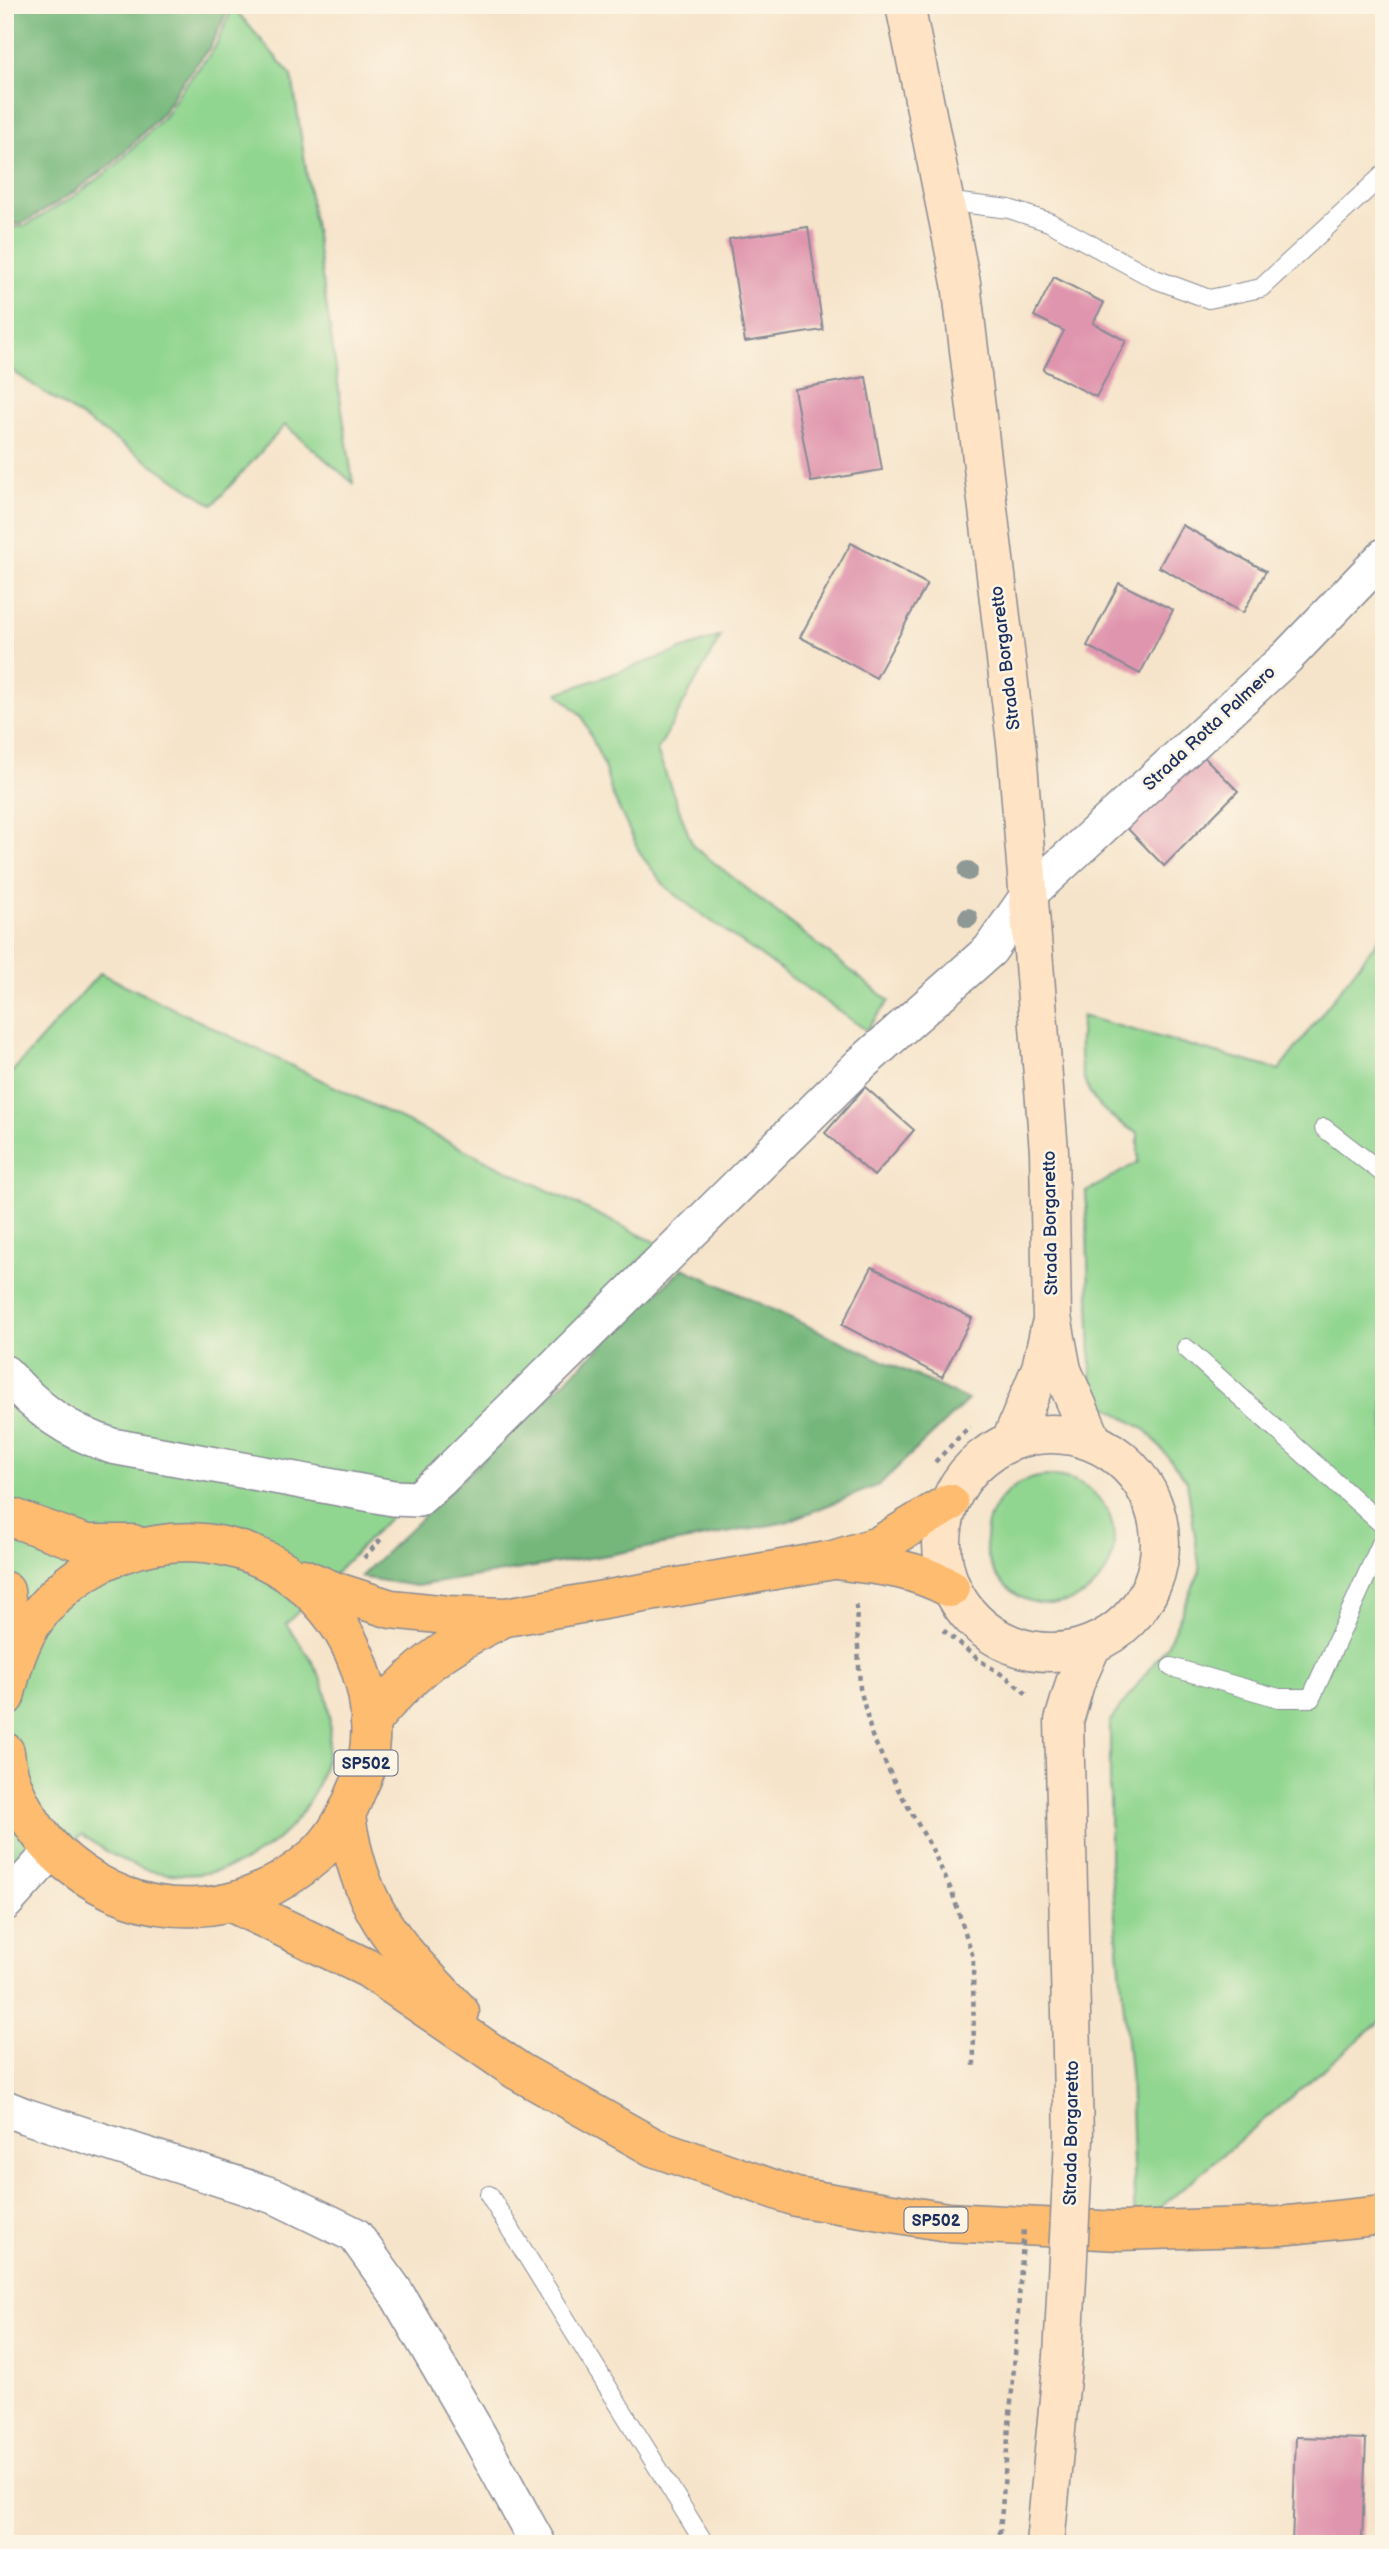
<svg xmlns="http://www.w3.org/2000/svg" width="1389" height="2549" font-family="'Balsamiq Sans',sans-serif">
	<rect width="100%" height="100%" fill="#fcf5e5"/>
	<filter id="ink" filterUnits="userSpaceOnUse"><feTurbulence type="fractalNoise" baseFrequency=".0143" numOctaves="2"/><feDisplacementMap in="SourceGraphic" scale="14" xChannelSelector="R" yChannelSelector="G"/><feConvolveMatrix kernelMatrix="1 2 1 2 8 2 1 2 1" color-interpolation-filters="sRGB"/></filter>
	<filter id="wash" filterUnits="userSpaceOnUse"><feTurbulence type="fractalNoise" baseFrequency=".00686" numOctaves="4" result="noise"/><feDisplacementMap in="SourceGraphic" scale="28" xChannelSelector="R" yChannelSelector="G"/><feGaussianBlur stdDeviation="1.57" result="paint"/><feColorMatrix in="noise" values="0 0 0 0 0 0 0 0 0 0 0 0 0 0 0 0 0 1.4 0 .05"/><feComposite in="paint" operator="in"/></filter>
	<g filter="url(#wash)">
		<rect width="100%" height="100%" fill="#f6e4ca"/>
		<g fill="#91d690" stroke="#568277" stroke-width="2">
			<polygon points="233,7 292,76 353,483 285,425 213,505 5,366 5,228 25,226 73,197 114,167 166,115 181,90 214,49"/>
			<polygon points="721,636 657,751 693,846 889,1001 866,1030 694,909 666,887 641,855 612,794 603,763 582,716 558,693"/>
			<path d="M 1384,932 L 1384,2018 L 1135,2229 L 1130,2073 L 1110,1864 L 1110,1721 L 1168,1644 L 1200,1571 L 1187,1481 L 1147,1431 L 1092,1398 L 1086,1192 L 1138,1162 L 1138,1133 C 1084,1106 1074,1075 1082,1016 L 1279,1070 Z"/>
			<path d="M 100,973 L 657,1243 L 286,1624 C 304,1649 323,1672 328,1703 C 343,1799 260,1888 162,1873 C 132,1869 106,1853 82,1834 L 5,1913 L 5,1080 Z"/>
			<circle cx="1050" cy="1540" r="64"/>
		</g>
		<g fill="#74b77a" stroke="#48736c" stroke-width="2">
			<polygon points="5,5 230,5 230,6 210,47 178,88 163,113 112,164 71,194 23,223 5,225"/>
			<polygon points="683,1268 968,1400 879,1485 786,1522 608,1555 416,1586 360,1577"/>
		</g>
		<g id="blocks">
			<g fill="#e095ae">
				<polygon points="808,227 823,330 745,342 729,239"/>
				<polygon points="1054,277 1104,303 1093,323 1126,341 1096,397 1043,370 1064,331 1034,316"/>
				<polygon points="866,377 882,470 811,482 794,389"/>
				<polygon points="1182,525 1266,571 1243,613 1159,567"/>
				<polygon points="851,543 927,584 876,678 800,637"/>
				<polygon points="1119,583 1173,610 1140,674 1087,646"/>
				<polygon points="1200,753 1238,791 1164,866 1126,827"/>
				<polygon points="865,1087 914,1130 874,1176 825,1133"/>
				<polygon points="872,1267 972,1318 942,1377 842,1325"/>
				<polygon points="1296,2437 1366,2439 1362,2540 1355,2544 1292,2544"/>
			</g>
		</g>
	</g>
	<g filter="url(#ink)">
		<use href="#blocks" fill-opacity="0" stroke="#888a94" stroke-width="2"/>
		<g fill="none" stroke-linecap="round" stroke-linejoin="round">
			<g stroke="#888a94" stroke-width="20">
				<g id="lane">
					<polyline points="944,201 1009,209 1049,222 1155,279 1209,299 1261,288 1384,174"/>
					<polyline points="1324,1128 1384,1174"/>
					<polyline points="1186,1348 1384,1526"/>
					<polyline points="1171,1667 1279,1698 1311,1698 1384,1537"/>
					<polyline points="489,2195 705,2544"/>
				</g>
			</g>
			<g stroke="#888a94" stroke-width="38">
				<g id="street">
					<path d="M 5,1373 C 38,1410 65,1430 112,1446 L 393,1498 L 418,1499 L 440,1480 L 861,1064 L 990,950 L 1029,894 L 1287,657 L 1384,556"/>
					<polyline points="5,1903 52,1851"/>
					<polyline points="5,2108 25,2116 277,2197 355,2235 395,2291 479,2436 538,2544"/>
				</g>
			</g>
			<g stroke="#888a94" stroke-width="41">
				<g id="secondary">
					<polyline points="905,5 961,283 1017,751 1049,1151 1052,1317 1062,1370 1093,1442"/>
					<circle cx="1051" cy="1543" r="109"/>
					<polyline points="1011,1441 1041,1368 1050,1328"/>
					<polyline points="1074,2138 1064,1721 1075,1683 1092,1645"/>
					<polyline points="1045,2544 1063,2357"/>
				</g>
			</g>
			<g stroke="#888a94" stroke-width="41">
				<g id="primary">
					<polyline points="5,1515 86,1544 133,1544"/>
					<path d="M 842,1561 C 885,1566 911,1568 950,1588"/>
					<polyline points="303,1578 334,1591 391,1609 448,1615 506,1617 833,1560 878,1546 949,1503"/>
					<polyline points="5,1591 14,1660"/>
					<path d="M 5,1697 C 11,1672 17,1648 31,1625 C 90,1537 213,1515 297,1580 C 354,1624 383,1701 365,1771 C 362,1780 357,1789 354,1797 C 345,1818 332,1841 315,1856 C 242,1921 145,1925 69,1864 C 38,1840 8,1792 5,1752"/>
					<path d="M 370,1722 C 412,1673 442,1647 501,1619"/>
					<path d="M 346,1816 C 360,1913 396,1945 460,2012"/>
					<polyline points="232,1903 369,1969 518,2071 653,2147 796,2197 947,2222 1120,2231 1280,2226 1384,2215"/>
				</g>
			</g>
			<g stroke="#888a94" stroke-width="4.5" stroke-dasharray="5 5" stroke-linecap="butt">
				<polyline points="935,1462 970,1426"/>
				<polyline points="364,1558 382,1538"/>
				<polyline points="856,1605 860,1688 872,1736 897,1787 932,1849 952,1892 973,1957 974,2069"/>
				<polyline points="943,1630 979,1660 1009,1679 1027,1694"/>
				<polyline points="999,2544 1015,2355"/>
			</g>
			<use href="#lane" stroke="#fff" stroke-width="18"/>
			<use href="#street" stroke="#fff" stroke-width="35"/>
			<use href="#secondary" stroke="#fee4c5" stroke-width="38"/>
			<use href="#primary" stroke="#fdbc6f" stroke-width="38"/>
			<g stroke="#888a94" stroke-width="41" stroke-linecap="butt">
				<polyline id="secondary-bridge" points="1063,2357 1074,2138"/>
			</g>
			<polyline stroke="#888a94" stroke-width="4.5" stroke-dasharray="5 5" stroke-linecap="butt" points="1015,2355 1024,2227"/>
			<use href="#secondary-bridge" stroke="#fee4c5" stroke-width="38"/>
		</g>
		<g fill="#8e9895">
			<circle cx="968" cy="871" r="10"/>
			<circle cx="968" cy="918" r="10"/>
		</g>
	</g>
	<g text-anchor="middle" stroke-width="5" stroke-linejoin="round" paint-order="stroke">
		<g fill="#fcf5e5" stroke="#5e6a86" stroke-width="2">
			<rect x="334.5" y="1750.5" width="63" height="25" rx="5"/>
			<rect x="904.5" y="2207.5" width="63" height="25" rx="5"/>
		</g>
		<g font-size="16" font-weight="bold" fill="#1b2f5e">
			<text x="366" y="1769">SP502</text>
			<text x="936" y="2226">SP502</text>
		</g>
		<g font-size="18" fill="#1b2f5e" stroke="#fcf5e5">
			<text transform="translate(1005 658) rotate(-97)" y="6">Strada Borgaretto</text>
			<text transform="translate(1209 728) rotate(-43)" y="6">Strada Rotta Palmero</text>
			<text transform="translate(1050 1223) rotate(-91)" y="6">Strada Borgaretto</text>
			<text transform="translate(1071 2133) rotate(-89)" y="6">Strada Borgaretto</text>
		</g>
	</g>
	<rect width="1389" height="2549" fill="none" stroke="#fcf5e5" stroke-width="28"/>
</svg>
